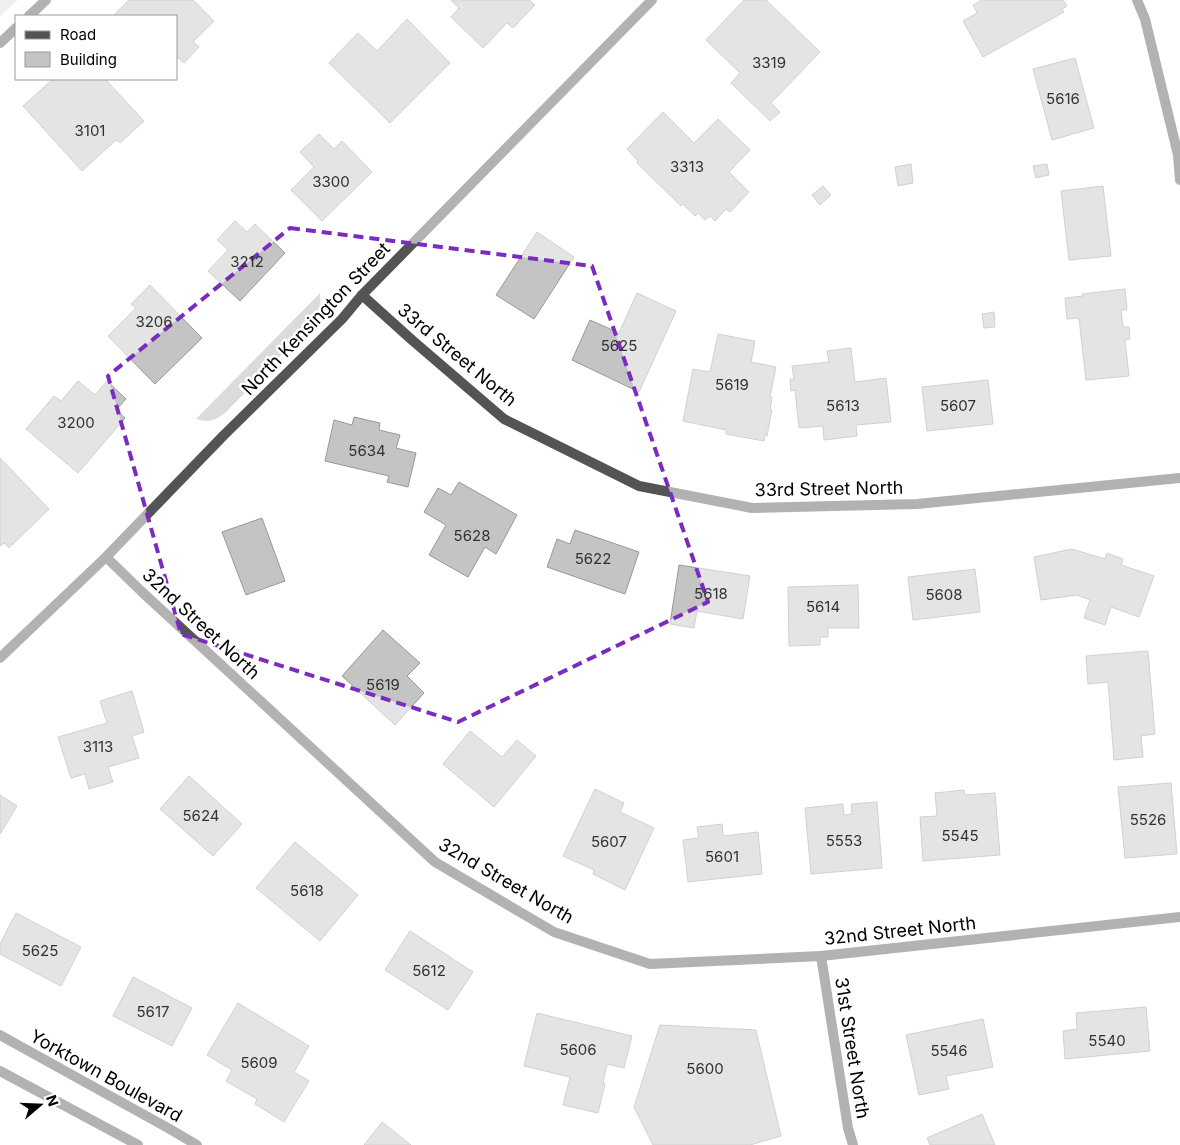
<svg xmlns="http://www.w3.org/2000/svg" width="1180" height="1145" font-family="Inter,sans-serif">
	<rect width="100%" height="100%" fill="#fff"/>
	<g fill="#dbdbdb">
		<polygon points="0,0 18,0 0,16"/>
		<path d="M 320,293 L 321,311 L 317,319 L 225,413 C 215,421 208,423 196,419 Z"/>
	</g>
	<g fill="#c4c4c4" stroke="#989898">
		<polygon points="129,0 193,0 214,21 193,42 199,47 184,63 178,58 176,60 176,16 113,16"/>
		<polygon points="451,0 529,0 535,5 513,28 507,23 483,48 451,17 459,8"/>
		<polygon points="744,0 766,0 820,52 771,103 780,112 770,121 731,83 740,73 706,40"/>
		<polygon points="982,0 1063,0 1067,6 1062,9 1064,12 983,57 963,21 977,13 973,5"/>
		<polygon points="407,19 450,63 390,123 329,63 358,33 377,51"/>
		<polygon points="1075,58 1094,128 1052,140 1033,69"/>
		<polygon points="53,79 105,79 144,121 120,143 116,140 82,171 23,106"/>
		<polygon points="663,112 694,143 718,119 750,150 729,172 749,192 730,212 726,209 715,221 710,216 705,220 698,213 695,216 683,204 681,206 637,163 638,161 627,149"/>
		<polygon points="319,134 334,149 342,141 372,172 322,221 291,190 314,167 300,152"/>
		<polygon points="911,164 913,183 898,186 895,167"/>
		<polygon points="1047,164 1049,175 1036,178 1033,166"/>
		<polygon points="823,186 831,195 820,205 812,195"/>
		<polygon points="1103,186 1111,256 1069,260 1061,191"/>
		<polygon points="235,221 247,232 255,224 285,253 240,301 208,271 228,250 217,240"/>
		<polygon points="537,232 574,257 534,319 496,295"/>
		<polygon points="150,285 202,338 155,384 108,336 136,308 131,304"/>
		<polygon points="1125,289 1127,310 1121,310 1123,327 1129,327 1130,339 1125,340 1129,376 1086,380 1079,318 1067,319 1065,298 1083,296 1082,294"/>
		<polygon points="637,293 676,311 639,392 572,360 590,320 619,333"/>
		<polygon points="994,312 995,327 984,328 982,314"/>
		<polygon points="718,334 755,341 751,362 776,367 770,397 772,397 770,410 772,410 767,436 765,435 764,441 726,434 726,430 683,421 693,369 710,372"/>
		<polygon points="851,348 855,382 886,378 891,422 856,425 857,436 824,440 823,426 799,428 795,390 791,391 790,379 794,379 792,366 829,362 827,351"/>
		<polygon points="988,380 993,424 927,431 922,387"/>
		<polygon points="78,381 95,395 107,381 126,399 116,410 125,418 78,473 26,429 54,396 61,401"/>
		<polygon points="354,417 380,423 379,430 400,435 396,448 416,453 408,487 387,482 389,476 325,461 334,420 352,425"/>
		<polygon points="0,458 49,509 9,548 4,543 0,546"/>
		<polygon points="459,482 517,515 496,554 485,547 468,577 429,555 446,525 424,512 438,488 451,495"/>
		<polygon points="262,518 285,581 246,595 222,532"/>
		<polygon points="575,530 639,552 625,594 547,567 557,539 570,544"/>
		<polygon points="1072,549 1105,559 1107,553 1123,559 1121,565 1154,576 1139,617 1111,607 1105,625 1084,618 1090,600 1077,595 1041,600 1034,557"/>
		<polygon points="679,565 750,576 743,619 697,611 694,628 670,624"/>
		<polygon points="975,569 980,612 913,620 908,577"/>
		<polygon points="858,585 859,628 828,628 828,637 820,637 820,645 789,646 788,587"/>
		<polygon points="383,630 420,663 407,676 424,693 395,725 342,676"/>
		<polygon points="1148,651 1155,734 1141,736 1143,757 1114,760 1108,682 1088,684 1086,656"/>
		<polygon points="132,691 144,732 132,736 139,758 108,767 113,782 89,789 85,774 71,778 58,737 107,723 100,701"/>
		<polygon points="470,731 502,757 517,740 536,756 494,807 443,764"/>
		<polygon points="189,776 242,824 213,856 160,809"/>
		<polygon points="1171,783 1177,854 1125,858 1118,787"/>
		<polygon points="595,789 624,803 620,812 654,828 625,890 593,874 594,870 563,856"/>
		<polygon points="964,790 965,795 995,793 1000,855 923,861 920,817 937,816 935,793"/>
		<polygon points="0,795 17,806 0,834"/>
		<polygon points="877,802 882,868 811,874 805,808 843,804 844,815 852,814 851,804"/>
		<polygon points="722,824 723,836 758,832 762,874 688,882 683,840 699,838 697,827"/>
		<polygon points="295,842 358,895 320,941 256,888"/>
		<polygon points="16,913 81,947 61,986 0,954 0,944"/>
		<polygon points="410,931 473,972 448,1010 385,970"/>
		<polygon points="133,977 192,1008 172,1046 113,1016"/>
		<polygon points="238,1003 309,1046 294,1072 309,1081 284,1122 255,1104 257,1099 226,1081 232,1070 207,1055"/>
		<polygon points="1146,1007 1150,1051 1065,1059 1063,1031 1077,1029 1076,1013"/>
		<polygon points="537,1013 632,1036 624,1068 607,1064 603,1083 605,1084 598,1113 563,1105 570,1077 524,1066"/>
		<polygon points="983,1019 993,1067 946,1076 949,1089 919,1095 906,1035"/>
		<polygon points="660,1025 756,1030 781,1136 750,1145 653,1145 634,1107"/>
		<polygon points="982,1114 995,1145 930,1145 927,1138"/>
		<polygon points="382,1122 411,1145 364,1145"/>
	</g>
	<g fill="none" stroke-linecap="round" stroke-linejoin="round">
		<g stroke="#545454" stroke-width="10">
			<polyline points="1137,0 1145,19 1178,155 1180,180"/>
			<polyline points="29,16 46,0"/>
			<polyline points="0,43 16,28"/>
			<polyline points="362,295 412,340 504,419 639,486 752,508 917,504 1180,478"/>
			<polyline points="106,557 141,591 435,862 554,932 650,964 821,956 1180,917"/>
			<polyline points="0,658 106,557 223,436 342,319 362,295 652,0"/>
			<polyline points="821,956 848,1128 853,1145"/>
		</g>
		<g stroke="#545454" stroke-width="10">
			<polyline points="0,1035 168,1128 197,1145"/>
			<polyline points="0,1071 138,1145"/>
		</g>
	</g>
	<path d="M0 0H1180V1145H0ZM 290,228 L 592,266 L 708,602 L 458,722 L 181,634 L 108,376 Z" fill="#fff" fill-opacity=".55" fill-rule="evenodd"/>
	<path fill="none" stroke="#7b2cbf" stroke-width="4" stroke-dasharray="10 6" stroke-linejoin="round" d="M 290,228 L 592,266 L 708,602 L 458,722 L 181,634 L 108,376 Z"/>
	<g text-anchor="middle" stroke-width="5" stroke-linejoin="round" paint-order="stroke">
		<g font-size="15" fill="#313131">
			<text x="769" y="68">3319</text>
			<text x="1063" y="104">5616</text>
			<text x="90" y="136">3101</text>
			<text x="687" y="172">3313</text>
			<text x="331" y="187">3300</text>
			<text x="247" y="267">3212</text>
			<text x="154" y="327">3206</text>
			<text x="619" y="351">5625</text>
			<text x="732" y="390">5619</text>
			<text x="843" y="411">5613</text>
			<text x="958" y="411">5607</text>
			<text x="76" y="428">3200</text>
			<text x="367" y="456">5634</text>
			<text x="472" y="541">5628</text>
			<text x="593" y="564">5622</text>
			<text x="711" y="599">5618</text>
			<text x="944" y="600">5608</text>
			<text x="823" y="612">5614</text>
			<text x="383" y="690">5619</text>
			<text x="98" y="752">3113</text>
			<text x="201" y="821">5624</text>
			<text x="1148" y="825">5526</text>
			<text x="960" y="841">5545</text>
			<text x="844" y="846">5553</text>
			<text x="609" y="847">5607</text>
			<text x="722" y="862">5601</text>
			<text x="307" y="896">5618</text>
			<text x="40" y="956">5625</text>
			<text x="429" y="976">5612</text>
			<text x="153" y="1017">5617</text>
			<text x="1107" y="1046">5540</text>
			<text x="578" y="1055">5606</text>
			<text x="949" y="1056">5546</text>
			<text x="259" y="1068">5609</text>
			<text x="705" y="1074">5600</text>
		</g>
		<g font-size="18" fill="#000" stroke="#fff">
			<text transform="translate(316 319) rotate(-46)" y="6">North Kensington Street</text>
			<text transform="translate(457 355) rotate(40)" y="6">33rd Street North</text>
			<text transform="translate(829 489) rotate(-1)" y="6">33rd Street North</text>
			<text transform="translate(201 624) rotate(43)" y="6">32nd Street North</text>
			<text transform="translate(506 881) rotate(30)" y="6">32nd Street North</text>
			<text transform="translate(900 931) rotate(-6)" y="6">32nd Street North</text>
			<text transform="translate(852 1048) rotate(81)" y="6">31st Street North</text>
			<text transform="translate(106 1076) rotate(29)" y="6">Yorktown Boulevard</text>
		</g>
	</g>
	<rect x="15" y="15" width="162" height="65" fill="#ffffff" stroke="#999999"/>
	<rect x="25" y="31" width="25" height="8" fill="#545454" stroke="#999999"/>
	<text x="60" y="40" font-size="15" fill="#000000">Road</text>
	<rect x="25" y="52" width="25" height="15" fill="#c4c4c4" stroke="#999999"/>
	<text x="60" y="65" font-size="15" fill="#000000">Building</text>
	<g transform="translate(40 1105) rotate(71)" stroke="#ffffff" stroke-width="4" paint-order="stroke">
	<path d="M0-4L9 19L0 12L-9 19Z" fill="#000000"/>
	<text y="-8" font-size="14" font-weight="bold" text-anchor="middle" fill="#000000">N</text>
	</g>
</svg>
